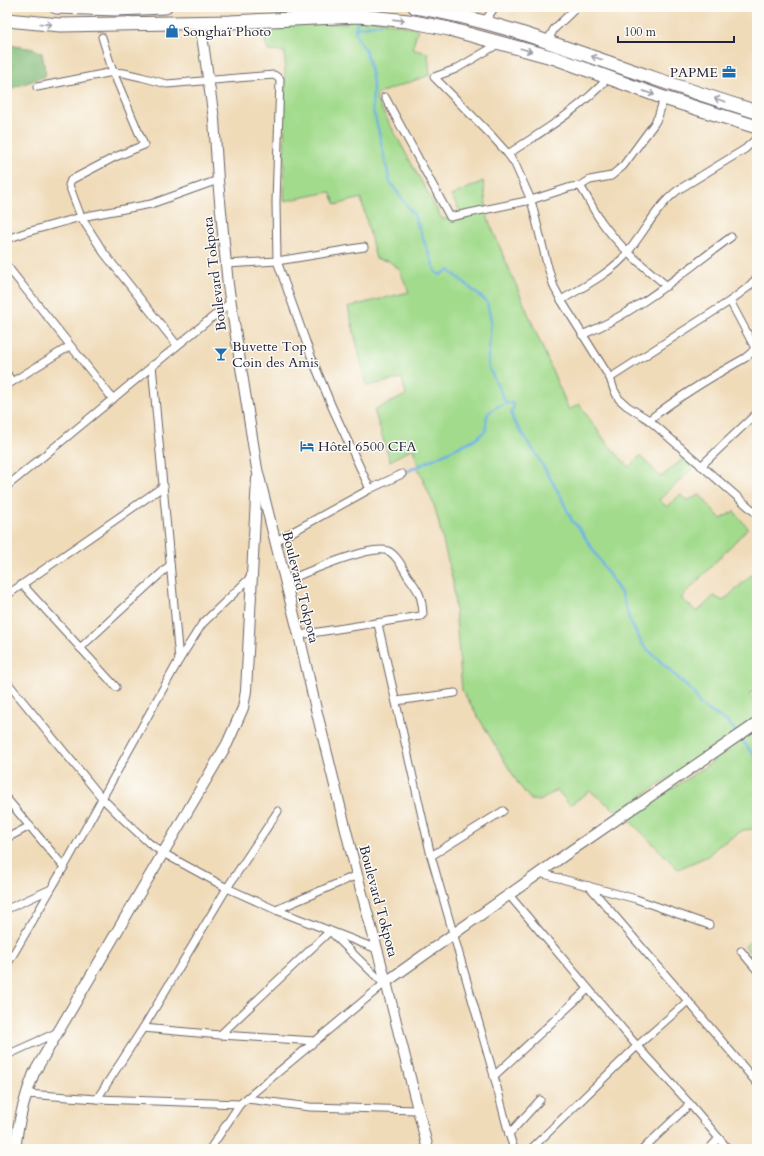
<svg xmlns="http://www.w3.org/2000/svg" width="764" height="1156" font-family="Cardo,serif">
	<rect width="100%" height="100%" fill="#fdfcf7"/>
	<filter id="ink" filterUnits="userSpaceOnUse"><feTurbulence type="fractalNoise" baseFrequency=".025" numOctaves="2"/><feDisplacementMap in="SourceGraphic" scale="8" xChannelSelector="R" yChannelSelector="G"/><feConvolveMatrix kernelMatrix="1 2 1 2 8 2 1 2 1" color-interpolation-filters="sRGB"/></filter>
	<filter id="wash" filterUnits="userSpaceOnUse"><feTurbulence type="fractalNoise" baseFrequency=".012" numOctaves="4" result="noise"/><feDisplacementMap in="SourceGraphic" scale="16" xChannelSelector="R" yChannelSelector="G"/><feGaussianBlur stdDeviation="0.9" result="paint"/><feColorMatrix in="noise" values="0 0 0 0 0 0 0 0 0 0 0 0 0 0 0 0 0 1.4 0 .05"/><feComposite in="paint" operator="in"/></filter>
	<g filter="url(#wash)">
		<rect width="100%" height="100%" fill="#f0dbb9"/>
		<g fill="#a3db8d" stroke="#627e64">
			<polygon points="321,14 328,24 347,23 349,14 418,29 412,49 428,53 430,75 379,93 376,99 442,219 465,219 451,196 483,181 488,219 569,410 579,404 606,442 629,467 640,456 661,477 683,459 694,467 659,500 667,507 680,495 688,500 700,495 721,519 734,511 748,528 681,598 697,612 714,596 723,601 757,570 757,689 750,694 757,706 757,715 753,718 757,725 757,829 743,830 717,847 708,856 678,869 627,818 714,761 708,752 618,812 590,791 570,805 557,790 540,801 531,800 519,785 462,690 453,582 435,508 419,470 413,448 390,461 374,410 406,395 402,378 367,386 348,307 409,292 399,269 389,261 376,259 361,198 336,205 330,192 284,201 285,52 268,51 259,19"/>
			<polygon points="757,934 757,961 745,946"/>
		</g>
		<polygon fill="#82bb78" stroke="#526e5a" points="7,37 8,45 34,49 42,53 46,76 7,90"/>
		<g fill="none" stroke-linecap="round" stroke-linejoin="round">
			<g stroke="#6fb2e4" stroke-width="2.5">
				<path d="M 357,21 C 353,38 359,38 365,50 C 369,58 370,69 372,78 C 376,94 368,103 376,120 L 390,182 L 414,215 L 436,272 L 440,275 L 449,270 L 487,302 L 491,321 L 488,360 L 489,368 L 506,403"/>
				<polyline points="355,28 381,24"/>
				<path d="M 402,474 L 477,438 L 486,430 C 486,425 486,420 487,416 C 489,409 505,402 512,403 L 514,406 L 511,412 L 513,420 L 536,454 L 561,497 L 572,521 L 579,528 L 622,595 L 630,621 L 642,644 L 694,693 L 700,705 L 729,723 L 737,733"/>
				<polyline points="740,737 757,760"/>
			</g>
		</g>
	</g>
	<g filter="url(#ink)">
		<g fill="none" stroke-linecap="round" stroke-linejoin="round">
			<g stroke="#6a6367" stroke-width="9">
				<g id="street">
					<polyline points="484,22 495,7"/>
					<polyline points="102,37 113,72 144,145 115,157 71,180 69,185 81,217 104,253 177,345"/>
					<polyline points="547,42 554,29 577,7"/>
					<polyline points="500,43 456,69 434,77 491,135 508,154 515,164 531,200 547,264 554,287 561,300 610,378 614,390 619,399 627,406 649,420 757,514"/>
					<polyline points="37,87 113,72 124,73 141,77 167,84 274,75 280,79 276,202 277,261 311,356 332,407 370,489"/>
					<path d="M 385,97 L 450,217 L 531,200 L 571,187 L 580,186 C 588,197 593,210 601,221 C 619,247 643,266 667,286"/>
					<path d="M 508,154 C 543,131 580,109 608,78"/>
					<polyline points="580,186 590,180 611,176 623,166 654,124 658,117 664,98"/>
					<polyline points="7,239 27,232 81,217 151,204 218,180"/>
					<polyline points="226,264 277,261 364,247"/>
					<polyline points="7,266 113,399"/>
					<path d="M 561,300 C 582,288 614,271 628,252 C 645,231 656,207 678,190 L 745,149 L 757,138"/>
					<path d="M 582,335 C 638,312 683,272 731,237"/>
					<polyline points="152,365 179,660"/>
					<polyline points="7,374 12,382"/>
					<polyline points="610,378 730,301 747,288 757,278"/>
					<polyline points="7,385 70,346"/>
					<path d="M 649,420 C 679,396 711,377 745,358 L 751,353 L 755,348 L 730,301"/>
					<polyline points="701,466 757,413"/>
					<path d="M 7,486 C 82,425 155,363 230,303"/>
					<polyline points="276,541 370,489 402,474"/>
					<path d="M 286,581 C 305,573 371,544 388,551 C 396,554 403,568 407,575 C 418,590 422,595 423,614 L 421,616 L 299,635"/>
					<polyline points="22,584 116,687"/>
					<polyline points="7,595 164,486"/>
					<polyline points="378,624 431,856 494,1076 509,1134 514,1149"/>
					<polyline points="80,648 170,565"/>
					<polyline points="7,682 102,798 124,820 149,843 163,853 227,888 276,910 377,949"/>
					<polyline points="396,701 455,693"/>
					<polyline points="7,799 64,867"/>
					<polyline points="7,838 30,826"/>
					<polyline points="431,856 503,811"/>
					<polyline points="540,873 636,899 709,925"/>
					<polyline points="589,886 688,1001 757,1083"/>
					<polyline points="509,895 637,1046 690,1104 728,1149"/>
					<polyline points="7,909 49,890"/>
					<polyline points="276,910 357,875"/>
					<polyline points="333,934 384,984"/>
					<polyline points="741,951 757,970"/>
					<polyline points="7,965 64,867 179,660 202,624 252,576"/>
					<polyline points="143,1028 220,1035 315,1041"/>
					<polyline points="220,1035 330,931"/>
					<polyline points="7,1055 58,1032"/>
					<polyline points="494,1076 588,989"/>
					<polyline points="26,1094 97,1099 240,1104"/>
					<polyline points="97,1099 143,1028 227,888 278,811"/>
					<polyline points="247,1099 310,1107 417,1110"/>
					<polyline points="509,1134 540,1100"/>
					<polyline points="210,1149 240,1104 386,982"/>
					<polyline points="531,1149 637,1046 688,1001"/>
					<polyline points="643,1149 690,1104"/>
					<polyline points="709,1149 719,1138"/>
				</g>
			</g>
			<g stroke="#6a6367" stroke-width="12">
				<g id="secondary">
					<polyline points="200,22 214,119 218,180 228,285 257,469 299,635 316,709 357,875 386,982 428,1149"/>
					<polyline points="386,982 572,850 757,723"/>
					<path d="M 15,1149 C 18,1123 24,1098 34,1073 L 227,744 L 243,708 L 246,691 L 257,479"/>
				</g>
			</g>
			<g stroke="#6a6367" stroke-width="15">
				<g id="highway">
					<polyline points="56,7 116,9 165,7"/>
					<path d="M 415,7 C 497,20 575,52 653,78 C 688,90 722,101 757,112"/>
					<polyline points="7,20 60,25 230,22 359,16 408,21 449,29 555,58 664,98 757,127"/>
				</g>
			</g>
			<use href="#street" stroke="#fff" stroke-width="7"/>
			<use href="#secondary" stroke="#fff" stroke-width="10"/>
			<use href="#highway" stroke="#fff" stroke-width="13"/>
		</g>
		<defs><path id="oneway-shaft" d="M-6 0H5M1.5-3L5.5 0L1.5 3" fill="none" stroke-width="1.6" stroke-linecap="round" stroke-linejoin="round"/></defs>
		<g stroke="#9c9ca7">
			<use href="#oneway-shaft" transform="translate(399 20) rotate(6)"/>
			<use href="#oneway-shaft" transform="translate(46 24) rotate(4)"/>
			<use href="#oneway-shaft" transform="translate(526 50) rotate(16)"/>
			<use href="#oneway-shaft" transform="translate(597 58) rotate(-162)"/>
			<use href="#oneway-shaft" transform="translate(649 93) rotate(20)"/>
			<use href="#oneway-shaft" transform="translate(720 100) rotate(-162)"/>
		</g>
	</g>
	<defs>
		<g id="shop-bare" transform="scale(1.08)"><path d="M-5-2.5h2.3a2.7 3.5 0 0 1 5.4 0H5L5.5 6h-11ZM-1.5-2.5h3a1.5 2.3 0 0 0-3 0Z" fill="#1f6fb2" stroke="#fdfcf7" stroke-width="2.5" paint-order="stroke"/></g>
		<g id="office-bare" transform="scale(1.08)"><path d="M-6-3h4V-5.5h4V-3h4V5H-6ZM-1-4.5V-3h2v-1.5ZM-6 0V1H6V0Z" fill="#1f6fb2" stroke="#fdfcf7" stroke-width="2.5" paint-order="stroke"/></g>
		<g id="bar-bare" transform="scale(1.08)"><path d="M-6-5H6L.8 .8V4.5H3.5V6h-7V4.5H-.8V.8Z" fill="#1f6fb2" stroke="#fdfcf7" stroke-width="2.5" paint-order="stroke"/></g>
		<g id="hotel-bare" transform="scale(1.08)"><path d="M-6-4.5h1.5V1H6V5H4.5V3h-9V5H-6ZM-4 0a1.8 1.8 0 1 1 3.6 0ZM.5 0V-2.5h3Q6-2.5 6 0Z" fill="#1f6fb2" stroke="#fdfcf7" stroke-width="2.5" paint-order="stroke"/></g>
	</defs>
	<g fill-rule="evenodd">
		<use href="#shop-bare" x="172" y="31"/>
		<use href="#office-bare" x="729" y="72"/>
		<use href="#bar-bare" x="221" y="354"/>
		<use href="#hotel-bare" x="307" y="446"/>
	</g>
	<g text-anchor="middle" stroke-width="3" stroke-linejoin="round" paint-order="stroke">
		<g font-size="14" fill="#22223b" stroke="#fdfcf7" text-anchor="start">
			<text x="183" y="36">Songhaï Photo</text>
			<text x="718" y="77" text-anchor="end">PAPME</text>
			<text x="232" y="351">Buvette Top<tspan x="232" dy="16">Coin des Amis</tspan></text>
			<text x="318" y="451">Hôtel 6500 CFA</text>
		</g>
		<g font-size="14" fill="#22223b" stroke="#fdfcf7">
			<text transform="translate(214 274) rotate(-97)" y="5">Boulevard Tokpota</text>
			<text transform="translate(301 587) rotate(76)" y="5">Boulevard Tokpota</text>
			<text transform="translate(379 901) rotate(75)" y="5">Boulevard Tokpota</text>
		</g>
	</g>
	<rect width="764" height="1156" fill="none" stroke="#fdfcf7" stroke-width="24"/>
	<path d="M618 36v6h116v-6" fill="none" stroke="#22223b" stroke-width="2"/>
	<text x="624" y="36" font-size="12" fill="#22223b" stroke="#fdfcf7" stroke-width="3" paint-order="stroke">100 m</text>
</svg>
